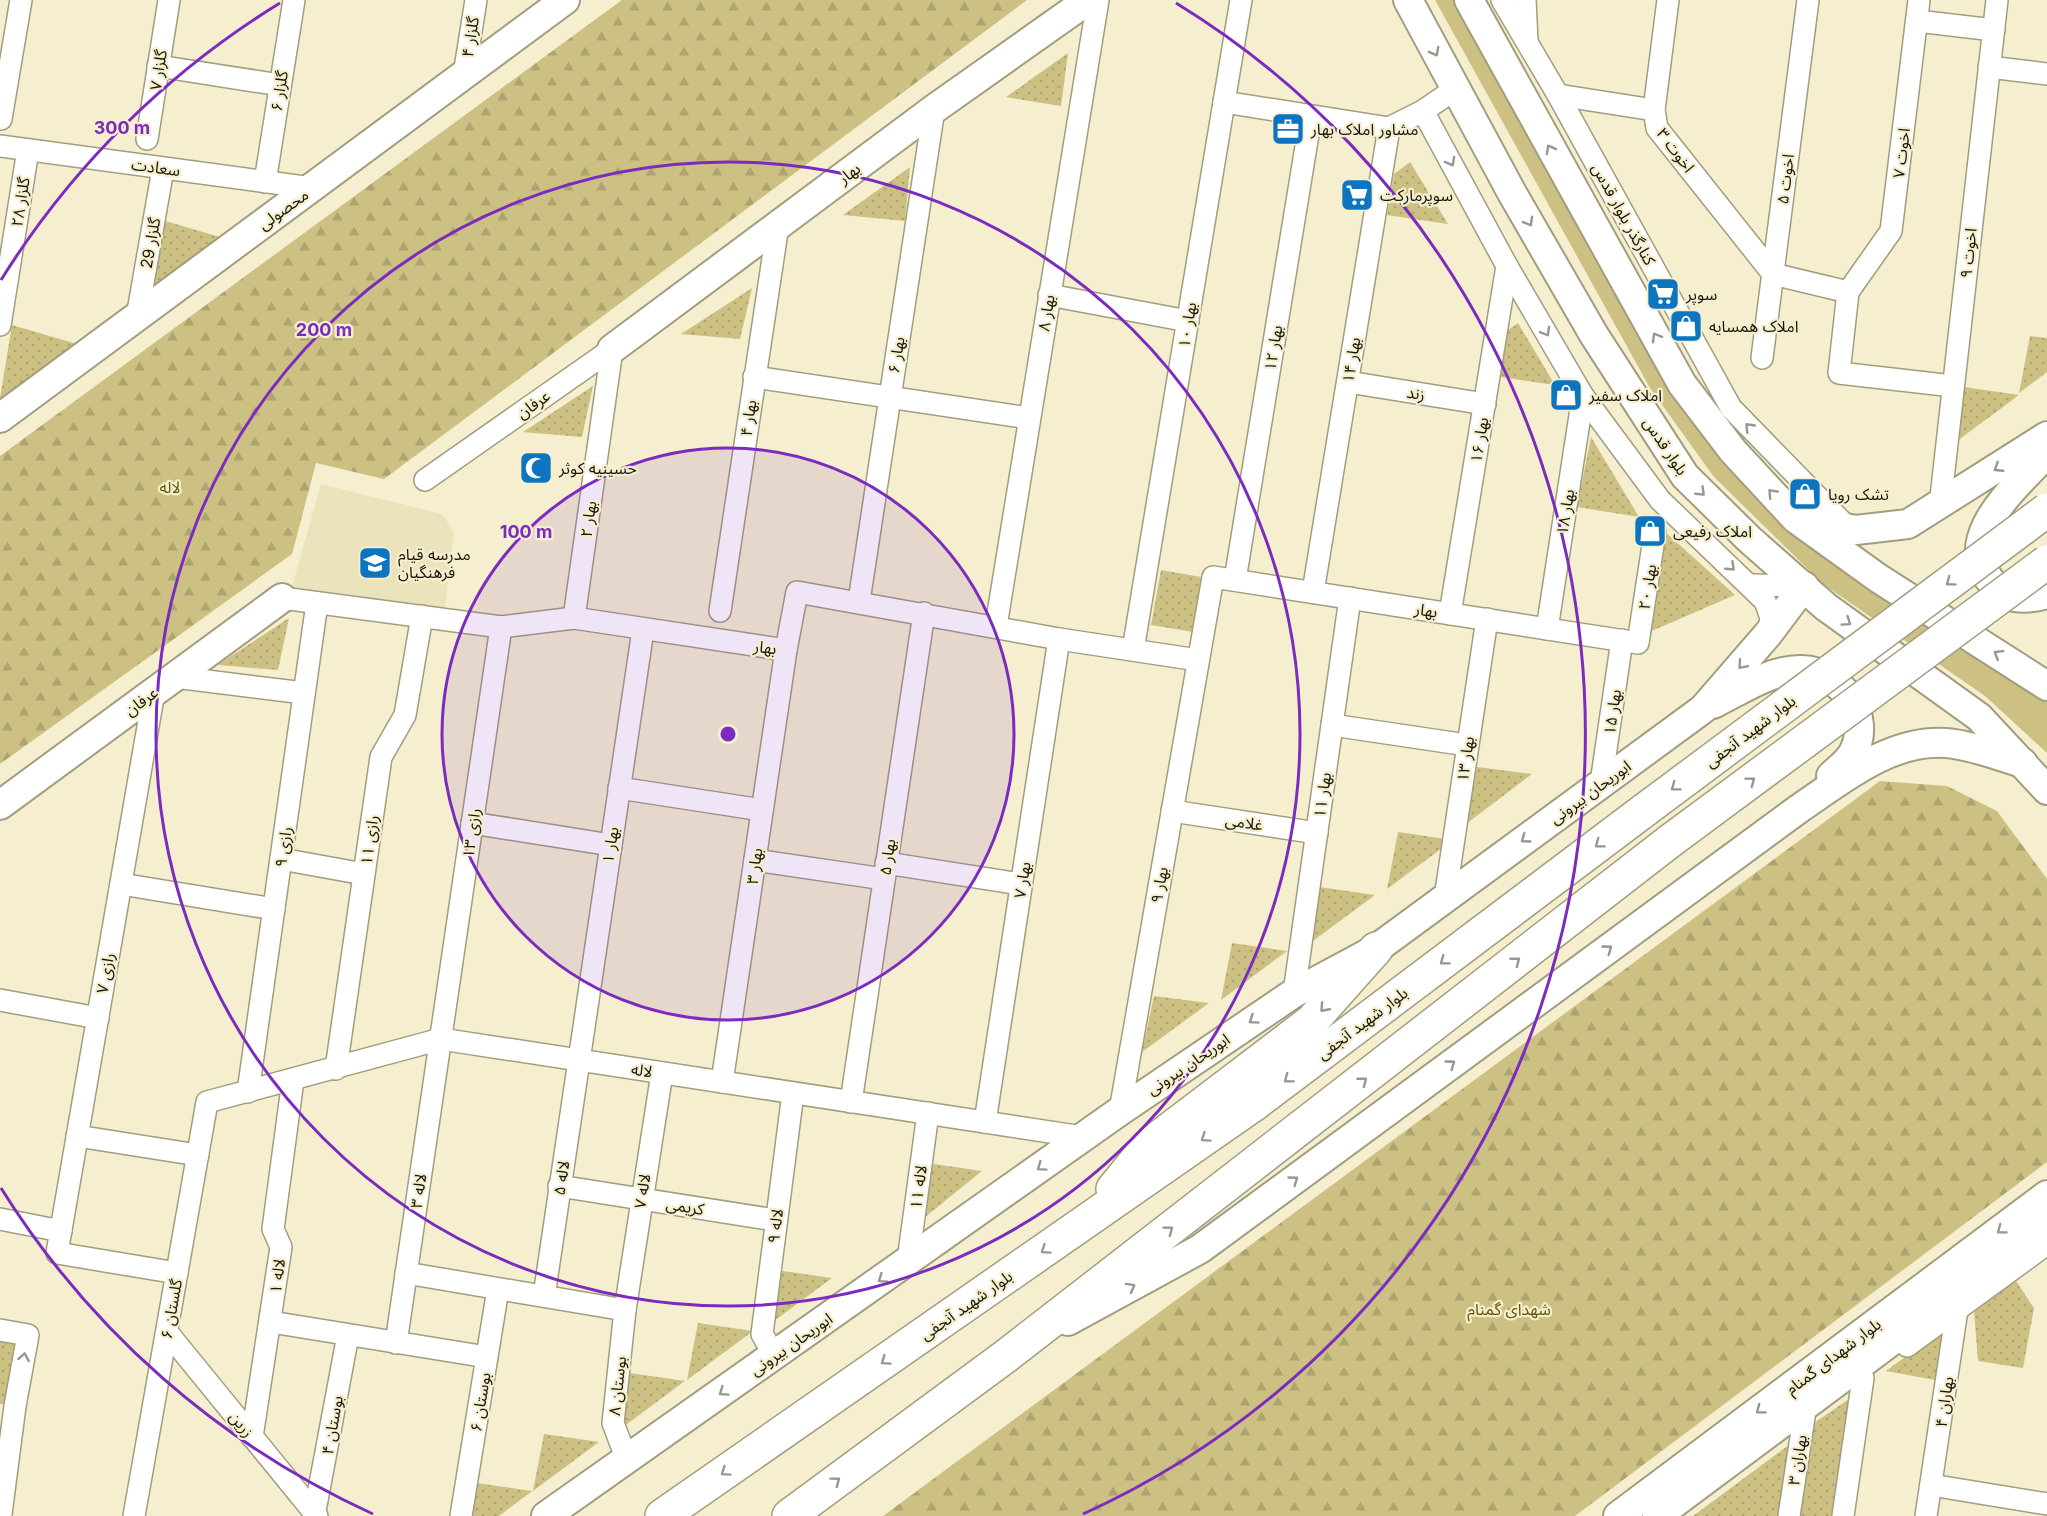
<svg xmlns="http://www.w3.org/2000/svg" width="2047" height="1516" font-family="Inter,'Noto Sans Arabic',sans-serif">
	<defs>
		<pattern id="forest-firs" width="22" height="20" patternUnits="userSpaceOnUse" patternTransform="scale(1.5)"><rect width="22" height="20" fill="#ccc083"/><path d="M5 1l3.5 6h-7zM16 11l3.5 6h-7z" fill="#aea470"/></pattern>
		<pattern id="park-dots" width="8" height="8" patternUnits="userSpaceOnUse" patternTransform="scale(1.5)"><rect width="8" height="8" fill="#ccc083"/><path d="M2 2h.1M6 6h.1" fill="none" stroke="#aea470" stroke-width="1.8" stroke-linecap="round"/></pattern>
	</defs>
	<rect width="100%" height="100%" fill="#f5efcf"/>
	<polygon fill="#eae3bb" points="321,484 442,514 454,532 444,616 290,594"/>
	<polygon fill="#ccc083" points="1435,0 1463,0 1744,481 2047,698 2047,753 1985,696 1823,584 1714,477 1650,388"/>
	<g fill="url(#forest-firs)">
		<polygon points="622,0 1027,0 384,479 316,463 292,554 0,764 0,456"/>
		<polygon points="1880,781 1947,786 1997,811 2047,879 2047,1162 1575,1516 883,1516"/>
	</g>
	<g fill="url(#park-dots)">
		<polygon points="1068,53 1061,106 1006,97"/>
		<polygon points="1410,162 1448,224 1387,215 1394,174"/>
		<polygon points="910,167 905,221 843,215"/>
		<polygon points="162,220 227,239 149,297"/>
		<polygon points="752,288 740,339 681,334"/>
		<polygon points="1518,323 1555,385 1494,376 1501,335"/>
		<polygon points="12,325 77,344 0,401 0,398"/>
		<polygon points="2030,336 2047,338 2047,372 2019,393"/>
		<polygon points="593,386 582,437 523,432"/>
		<polygon points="1964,387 2019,395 1953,444"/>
		<polygon points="1591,437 1639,517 1577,507"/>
		<polygon points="1662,529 1735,595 1647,633"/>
		<polygon points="1161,570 1201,577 1193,632 1151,625"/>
		<polygon points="289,618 278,670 219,665 219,664"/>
		<polygon points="1477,767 1532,774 1466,824"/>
		<polygon points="1398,832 1453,840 1387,889"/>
		<polygon points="1319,887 1375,895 1309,944"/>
		<polygon points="1232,943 1287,951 1221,1000"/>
		<polygon points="1154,996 1209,1003 1142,1052"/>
		<polygon points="927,1163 982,1171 919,1222"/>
		<polygon points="776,1270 832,1278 770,1324"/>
		<polygon points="2014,1278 2034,1308 2023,1368 1978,1361 1974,1311"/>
		<polygon points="698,1323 753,1331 687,1380"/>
		<polygon points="1943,1329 1948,1332 1941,1381 1886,1371"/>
		<polygon points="0,1330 28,1335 15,1406 0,1404"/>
		<polygon points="630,1373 685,1381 619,1430"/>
		<polygon points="1849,1399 1851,1402 1833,1516 1800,1516 1814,1423"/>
		<polygon points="544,1434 599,1442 533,1491"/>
		<polygon points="1797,1439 1786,1516 1693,1516"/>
		<polygon points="477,1483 532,1491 499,1516 471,1516"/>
	</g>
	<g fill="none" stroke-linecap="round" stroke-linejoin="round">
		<g stroke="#a29d7f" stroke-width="24">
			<g id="street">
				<polyline points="1502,0 1558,95 1731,408 1849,529"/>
				<polyline points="1525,0 1527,41"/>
				<polyline points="1668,0 1654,110 1657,128 1773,274 1848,292 1839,373 1953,386"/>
				<polyline points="1917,21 1994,30"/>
				<polyline points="158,66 280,85"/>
				<polyline points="1989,67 2047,74"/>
				<polyline points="464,75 476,0"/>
				<polyline points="1558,95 1654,110"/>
				<polyline points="1224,102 1389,128"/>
				<polyline points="1423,111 1507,266 1583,396 1660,500 1765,601 1771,618 1768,634"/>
				<polyline points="1,119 21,0"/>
				<polyline points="1389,128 1423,111 1455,89"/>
				<polyline points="147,139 169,0"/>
				<polyline points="0,146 312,188"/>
				<polyline points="265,182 294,0"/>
				<polyline points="1848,292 1891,231 1919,0"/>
				<polyline points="1049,295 1188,321"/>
				<polyline points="137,317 163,169"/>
				<polyline points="0,325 28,150"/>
				<polyline points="1762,358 1808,0"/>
				<polyline points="754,377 1029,418"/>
				<polyline points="1348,382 1485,404"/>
				<polyline points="425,480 612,349"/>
				<polyline points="1940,506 1997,0"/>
				<polyline points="1235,580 1311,116"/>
				<polyline points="1751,585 1804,586"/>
				<polyline points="1313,592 1389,128"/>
				<polyline points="282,598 501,627 574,618 786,650 797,592 1059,639 1198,660"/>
				<polyline points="859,601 934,109"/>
				<polyline points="720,611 778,225"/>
				<polyline points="1450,614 1507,266"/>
				<polyline points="574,618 612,349"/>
				<polyline points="996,626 1098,0"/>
				<polyline points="1547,629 1583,396"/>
				<polyline points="1133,650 1241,0"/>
				<polyline points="175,677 304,693"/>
				<polyline points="154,692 57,1253 177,1273"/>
				<polyline points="1332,725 1467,745"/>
				<polyline points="1601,783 1622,640"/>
				<polyline points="619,788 762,810"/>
				<polyline points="1172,811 1317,833"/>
				<polyline points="472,823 611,845"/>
				<polyline points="281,859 364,874"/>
				<polyline points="755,860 884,879"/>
				<polyline points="886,863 1021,884"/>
				<polyline points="121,884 274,909"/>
				<polyline points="1445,898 1487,619"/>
				<polyline points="1294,993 1350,598"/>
				<polyline points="0,1000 98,1018"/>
				<polyline points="336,1069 381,757 405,715 422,616"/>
				<polyline points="722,1082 786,650"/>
				<polyline points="248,1092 317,603"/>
				<polyline points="851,1102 924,613"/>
				<polyline points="1120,1111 1213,577 1638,643 1655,532"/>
				<polyline points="985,1122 1059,639"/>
				<polyline points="77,1136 198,1155"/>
				<polyline points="559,1186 775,1220"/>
				<polyline points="0,1219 61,1231"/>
				<polyline points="908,1261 928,1113"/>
				<polyline points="406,1273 625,1310"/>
				<polyline points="544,1296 643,630"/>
				<polyline points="271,1322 487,1357"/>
				<polyline points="0,1330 28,1335 15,1406 1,1514"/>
				<polyline points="167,1332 317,1516"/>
				<polyline points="396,1343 501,627"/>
				<polyline points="1907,1346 2047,1244"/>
				<polyline points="774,1355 762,1334 793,1093"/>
				<polyline points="252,1437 281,1247 273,1229 293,1080"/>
				<polyline points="627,1460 613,1423 625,1310 662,1073"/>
				<polyline points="1931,1485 2047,1504"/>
				<polyline points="134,1516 207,1102 441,1039 1083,1137"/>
				<polyline points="314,1516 348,1335"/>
				<polyline points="461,1516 498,1289"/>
				<polyline points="1789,1516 1806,1404"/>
				<polyline points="1843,1516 1863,1378"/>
				<polyline points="1926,1516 1958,1303"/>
			</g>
		</g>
		<g stroke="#a29d7f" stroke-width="32">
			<g id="secondary">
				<polyline points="1408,0 1512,193 1594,335 1685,476 1749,539 1826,607 1979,717 2047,790"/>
				<polyline points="1469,0 1682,384 1733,451 1796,519 1878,578 2047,686"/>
				<polyline points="612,349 934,109 1088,0"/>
				<polyline points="0,418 565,0"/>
				<path d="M 2047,453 C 2017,486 1950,540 1995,586 C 2009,601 2030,599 2047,594"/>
				<polyline points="1803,520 1856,530 1908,524 2047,436"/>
				<path d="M 1713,704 C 1740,691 1771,669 1802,670 C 1841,671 1873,717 1853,753 C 1848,762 1838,769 1831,776"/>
				<polyline points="0,805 282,598"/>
				<path d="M 1068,1321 L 1200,1249 L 1800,808 C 1843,779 1891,739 1946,743 C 1972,745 1998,756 2023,763"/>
				<polyline points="546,1516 1120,1111 1294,993 1376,949 1703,709 1768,634 1804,586"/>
				<polyline points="1618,1516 2047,1195"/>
				<polyline points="1657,1516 2047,1225"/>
			</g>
		</g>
		<g stroke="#a29d7f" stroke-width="36">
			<g id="primary">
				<polyline points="1113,1189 1149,1145 1312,1021 1376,949"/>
				<polyline points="662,1516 1253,1105 1646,809"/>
				<polyline points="789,1516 1006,1356 1670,841"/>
			</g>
		</g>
		<use href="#street" stroke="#fff" stroke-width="21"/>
		<use href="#secondary" stroke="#fff" stroke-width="28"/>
		<use href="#primary" stroke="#fff" stroke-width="33"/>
		<g stroke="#a29d7f" stroke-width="36" stroke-linecap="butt">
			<g id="primary-bridge">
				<polyline points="1646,809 2047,510"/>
				<polyline points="1670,841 2047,562"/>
			</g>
		</g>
		<use href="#primary-bridge" stroke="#fff" stroke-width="33"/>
	</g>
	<defs><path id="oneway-chevron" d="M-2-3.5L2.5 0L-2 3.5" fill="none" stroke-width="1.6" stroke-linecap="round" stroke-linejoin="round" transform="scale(1.5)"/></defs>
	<g stroke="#979690">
		<use href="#oneway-chevron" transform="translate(1435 52) rotate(62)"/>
		<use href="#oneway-chevron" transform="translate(1550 149) rotate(-119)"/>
		<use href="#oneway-chevron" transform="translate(1451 162) rotate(61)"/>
		<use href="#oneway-chevron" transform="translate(1529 222) rotate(60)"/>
		<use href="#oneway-chevron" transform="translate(1546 332) rotate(60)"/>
		<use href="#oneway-chevron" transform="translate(1656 337) rotate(-120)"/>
		<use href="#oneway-chevron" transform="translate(1749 427) rotate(-134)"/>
		<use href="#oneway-chevron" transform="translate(1998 468) rotate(147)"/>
		<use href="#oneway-chevron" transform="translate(1701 492) rotate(44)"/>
		<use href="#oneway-chevron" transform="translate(1772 493) rotate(-133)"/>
		<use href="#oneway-chevron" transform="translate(1731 567) rotate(43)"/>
		<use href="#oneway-chevron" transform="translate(1950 582) rotate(143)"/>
		<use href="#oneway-chevron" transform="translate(1847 622) rotate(35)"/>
		<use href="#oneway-chevron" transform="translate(1998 654) rotate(-148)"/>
		<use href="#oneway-chevron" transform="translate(1742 665) rotate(131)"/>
		<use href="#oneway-chevron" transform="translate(1751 781) rotate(-37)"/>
		<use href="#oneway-chevron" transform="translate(1675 787) rotate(143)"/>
		<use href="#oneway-chevron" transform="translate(1525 839) rotate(144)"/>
		<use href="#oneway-chevron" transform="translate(1599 844) rotate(143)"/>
		<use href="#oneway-chevron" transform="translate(1608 949) rotate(-36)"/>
		<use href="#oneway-chevron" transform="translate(1444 961) rotate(143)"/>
		<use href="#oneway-chevron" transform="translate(1516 961) rotate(-38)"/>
		<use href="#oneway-chevron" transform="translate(1324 1008) rotate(132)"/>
		<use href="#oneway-chevron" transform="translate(1253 1020) rotate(146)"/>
		<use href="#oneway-chevron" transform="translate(1451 1064) rotate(-36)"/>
		<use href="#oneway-chevron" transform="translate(1288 1079) rotate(143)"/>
		<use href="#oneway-chevron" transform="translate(1363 1081) rotate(-38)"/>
		<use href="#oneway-chevron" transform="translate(1205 1138) rotate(145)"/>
		<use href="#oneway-chevron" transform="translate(1041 1167) rotate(145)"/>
		<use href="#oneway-chevron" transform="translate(1294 1180) rotate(-36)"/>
		<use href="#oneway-chevron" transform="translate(1169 1230) rotate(-37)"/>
		<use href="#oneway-chevron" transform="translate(2001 1230) rotate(143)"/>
		<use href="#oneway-chevron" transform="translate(1045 1250) rotate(145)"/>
		<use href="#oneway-chevron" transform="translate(882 1279) rotate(145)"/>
		<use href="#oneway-chevron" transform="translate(1131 1287) rotate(-29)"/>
		<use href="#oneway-chevron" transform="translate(24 1357) rotate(-80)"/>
		<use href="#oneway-chevron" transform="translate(885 1361) rotate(145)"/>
		<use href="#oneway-chevron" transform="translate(723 1392) rotate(145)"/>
		<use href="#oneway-chevron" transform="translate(1760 1410) rotate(143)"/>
		<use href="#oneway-chevron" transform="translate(725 1472) rotate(145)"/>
		<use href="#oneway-chevron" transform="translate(836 1481) rotate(-37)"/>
	</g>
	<circle cx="728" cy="734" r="286" fill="#7b2cbf" fill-opacity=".12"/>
	<g fill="none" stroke="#7b2cbf" stroke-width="3">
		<circle cx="728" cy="734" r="286"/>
		<circle cx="728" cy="734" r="572"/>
		<path d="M373 1514A857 857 0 0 1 1 1188M1 280A857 857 0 0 1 280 3M1176 3A857 857 0 0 1 1083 1514"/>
	</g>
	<defs>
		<g id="office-square" transform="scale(1.725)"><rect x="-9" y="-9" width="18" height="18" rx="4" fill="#0d75c0" stroke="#f5efcf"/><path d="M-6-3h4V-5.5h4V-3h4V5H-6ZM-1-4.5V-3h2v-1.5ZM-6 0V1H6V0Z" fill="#fff"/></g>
		<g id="supermarket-square" transform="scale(1.725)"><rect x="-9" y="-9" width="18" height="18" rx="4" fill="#0d75c0" stroke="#f5efcf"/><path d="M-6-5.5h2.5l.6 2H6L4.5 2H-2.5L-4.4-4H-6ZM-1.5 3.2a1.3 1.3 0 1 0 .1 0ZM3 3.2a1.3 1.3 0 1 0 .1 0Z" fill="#fff"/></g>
		<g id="shop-square" transform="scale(1.725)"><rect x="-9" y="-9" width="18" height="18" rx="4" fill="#0d75c0" stroke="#f5efcf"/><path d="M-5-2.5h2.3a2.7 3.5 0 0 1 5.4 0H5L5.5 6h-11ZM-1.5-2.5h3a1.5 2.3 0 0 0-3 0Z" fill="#fff"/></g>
		<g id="mosque-square" transform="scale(1.725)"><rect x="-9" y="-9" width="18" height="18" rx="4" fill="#0d75c0" stroke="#f5efcf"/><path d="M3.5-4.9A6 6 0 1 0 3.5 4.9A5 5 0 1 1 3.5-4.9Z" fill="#fff"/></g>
		<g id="school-square" transform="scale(1.725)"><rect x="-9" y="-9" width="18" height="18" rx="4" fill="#0d75c0" stroke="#f5efcf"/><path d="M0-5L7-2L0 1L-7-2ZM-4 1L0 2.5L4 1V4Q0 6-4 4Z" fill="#fff"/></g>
	</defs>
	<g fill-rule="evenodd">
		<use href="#office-square" x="1288" y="129"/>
		<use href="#supermarket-square" x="1357" y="195"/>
		<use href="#supermarket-square" x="1663" y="294"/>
		<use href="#shop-square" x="1686" y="326"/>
		<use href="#shop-square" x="1566" y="395"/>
		<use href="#mosque-square" x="536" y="468"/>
		<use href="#shop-square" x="1805" y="494"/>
		<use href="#shop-square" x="1650" y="531"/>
		<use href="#school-square" x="375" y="563"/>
	</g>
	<g text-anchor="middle" stroke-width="4.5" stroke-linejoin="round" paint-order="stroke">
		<g font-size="16" fill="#171509" stroke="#f5efcf">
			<text transform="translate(470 37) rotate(-81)" y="6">گلزار ۴</text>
			<text transform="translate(158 70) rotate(-81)" y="6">گلزار ۷</text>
			<text transform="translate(279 91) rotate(-81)" y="6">گلزار ۶</text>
			<text transform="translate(1676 150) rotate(53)" y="6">اخوت ۳</text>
			<text transform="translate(1901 153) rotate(-83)" y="6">اخوت ۷</text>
			<text transform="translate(156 167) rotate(8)" y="6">سعادت</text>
			<text transform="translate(849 173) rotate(-37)" y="6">بهار</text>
			<text transform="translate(1785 179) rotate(-83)" y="6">اخوت ۵</text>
			<text transform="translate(20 202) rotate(-81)" y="6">گلزار ۲۸</text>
			<text transform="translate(283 209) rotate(-36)" y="6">محصولی</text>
			<text transform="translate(1624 214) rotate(61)" y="6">کنارگذر بلوار قدس</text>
			<text transform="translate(150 243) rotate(-80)" y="6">گلزار 29</text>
			<text transform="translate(1968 253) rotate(-84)" y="6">اخوت ۹</text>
			<text transform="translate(1046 313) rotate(-81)" y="6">بهار ۸</text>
			<text transform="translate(1187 325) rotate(-81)" y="6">بهار ۱۰</text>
			<text transform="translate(1273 348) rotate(-81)" y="6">بهار ۱۲</text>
			<text transform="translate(896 355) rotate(-81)" y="6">بهار ۶</text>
			<text transform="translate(1351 360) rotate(-81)" y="6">بهار ۱۴</text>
			<text transform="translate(1416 393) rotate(9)" y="6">زند</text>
			<text transform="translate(533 404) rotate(-35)" y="6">عرفان</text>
			<text transform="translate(748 418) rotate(-82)" y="6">بهار ۴</text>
			<text transform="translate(1479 440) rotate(-81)" y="6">بهار ۱۶</text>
			<text transform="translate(1666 446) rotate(56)" y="6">بلوار قدس</text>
			<text transform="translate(1565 512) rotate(-81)" y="6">بهار ۱۸</text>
			<text transform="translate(588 519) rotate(-82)" y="6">بهار ۲</text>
			<text transform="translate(1647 587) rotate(-81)" y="6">بهار ۲۰</text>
			<text transform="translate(1426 610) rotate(9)" y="6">بهار</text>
			<text transform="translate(765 647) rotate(7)" y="6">بهار</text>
			<text transform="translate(141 701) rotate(-36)" y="6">عرفان</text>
			<text transform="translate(1612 712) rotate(-82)" y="6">بهار ۱۵</text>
			<text transform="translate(1750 731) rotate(-37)" y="6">بلوار شهید آنجفی</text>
			<text transform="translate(1465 759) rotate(-82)" y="6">بهار ۱۳</text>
			<text transform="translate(1590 792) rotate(-36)" y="6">ابوریحان بیرونی</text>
			<text transform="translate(1322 795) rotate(-82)" y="6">بهار ۱۱</text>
			<text transform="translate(1244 822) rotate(8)" y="6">غلامی</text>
			<text transform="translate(471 833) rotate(-82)" y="6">رازی ۱۳</text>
			<text transform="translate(369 840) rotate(-82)" y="6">رازی ۱۱</text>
			<text transform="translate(610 845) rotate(-81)" y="6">بهار ۱</text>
			<text transform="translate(283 847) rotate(-82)" y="6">رازی ۹</text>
			<text transform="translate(887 857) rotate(-82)" y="6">بهار ۵</text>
			<text transform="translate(754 866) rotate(-82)" y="6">بهار ۳</text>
			<text transform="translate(1022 880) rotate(-81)" y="6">بهار ۷</text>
			<text transform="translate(1159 885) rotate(-80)" y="6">بهار ۹</text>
			<text transform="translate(105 973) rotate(-80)" y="6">رازی ۷</text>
			<text transform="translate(1362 1023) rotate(-37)" y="6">بلوار شهید آنجفی</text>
			<text transform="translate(1188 1064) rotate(-34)" y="6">ابوریحان بیرونی</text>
			<text transform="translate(642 1070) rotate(9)" y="6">لاله</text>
			<text transform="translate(561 1178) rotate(-82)" y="6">لاله ۵</text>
			<text transform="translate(918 1187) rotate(-82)" y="6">لاله ۱۱</text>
			<text transform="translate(418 1191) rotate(-82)" y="6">لاله ۳</text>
			<text transform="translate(642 1191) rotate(-81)" y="6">لاله ۷</text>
			<text transform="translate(685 1206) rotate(9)" y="6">کریمی</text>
			<text transform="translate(775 1226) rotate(-83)" y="6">لاله ۹</text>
			<text transform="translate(277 1276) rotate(-83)" y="6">لاله ۱</text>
			<text transform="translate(966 1305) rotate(-35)" y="6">بلوار شهید آنجفی</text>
			<text transform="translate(171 1309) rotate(-80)" y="6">گلستان ۶</text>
			<text transform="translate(791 1344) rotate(-35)" y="6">ابوریحان بیرونی</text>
			<text transform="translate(1833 1356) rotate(-37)" y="6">بلوار شهدای گمنام</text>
			<text transform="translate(617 1386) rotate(-84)" y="6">بوستان ۸</text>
			<text transform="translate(480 1402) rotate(-81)" y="6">بوستان ۶</text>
			<text transform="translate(1944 1402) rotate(-82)" y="6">بهاران ۴</text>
			<text transform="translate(242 1424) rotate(51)" y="6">زرین</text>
			<text transform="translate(332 1425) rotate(-80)" y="6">بوستان ۴</text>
			<text transform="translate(1797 1460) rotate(-81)" y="6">بهاران ۳</text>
		</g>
		<g font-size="16" fill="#171509" stroke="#f5efcf" text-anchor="start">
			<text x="1311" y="135">مشاور املاک بهار</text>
			<text x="1380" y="201">سوپرمارکت</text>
			<text x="1686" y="300">سوپر</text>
			<text x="1709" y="332">املاک همسایه</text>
			<text x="1589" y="401">املاک سفیر</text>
			<text x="559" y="474">حسینیه کوثر</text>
			<text x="1828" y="500">تشک رویا</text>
			<text x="1673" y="537">املاک رفیعی</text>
			<text x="398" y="560">مدرسه قیام<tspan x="398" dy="18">فرهنگیان</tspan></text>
		</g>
		<g font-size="16" fill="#635607" stroke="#f5efcf">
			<text x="170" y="493">لاله</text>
			<text x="1509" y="1315">شهدای گمنام</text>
		</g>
	</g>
	<circle cx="728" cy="734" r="9" fill="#7b2cbf" stroke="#f5efcf" stroke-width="3"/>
	<g font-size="18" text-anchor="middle" font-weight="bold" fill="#7b2cbf" stroke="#f5efcf" stroke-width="4.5" stroke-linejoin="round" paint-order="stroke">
		<text x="122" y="134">300 m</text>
		<text x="324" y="336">200 m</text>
		<text x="526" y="538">100 m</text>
	</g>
</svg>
